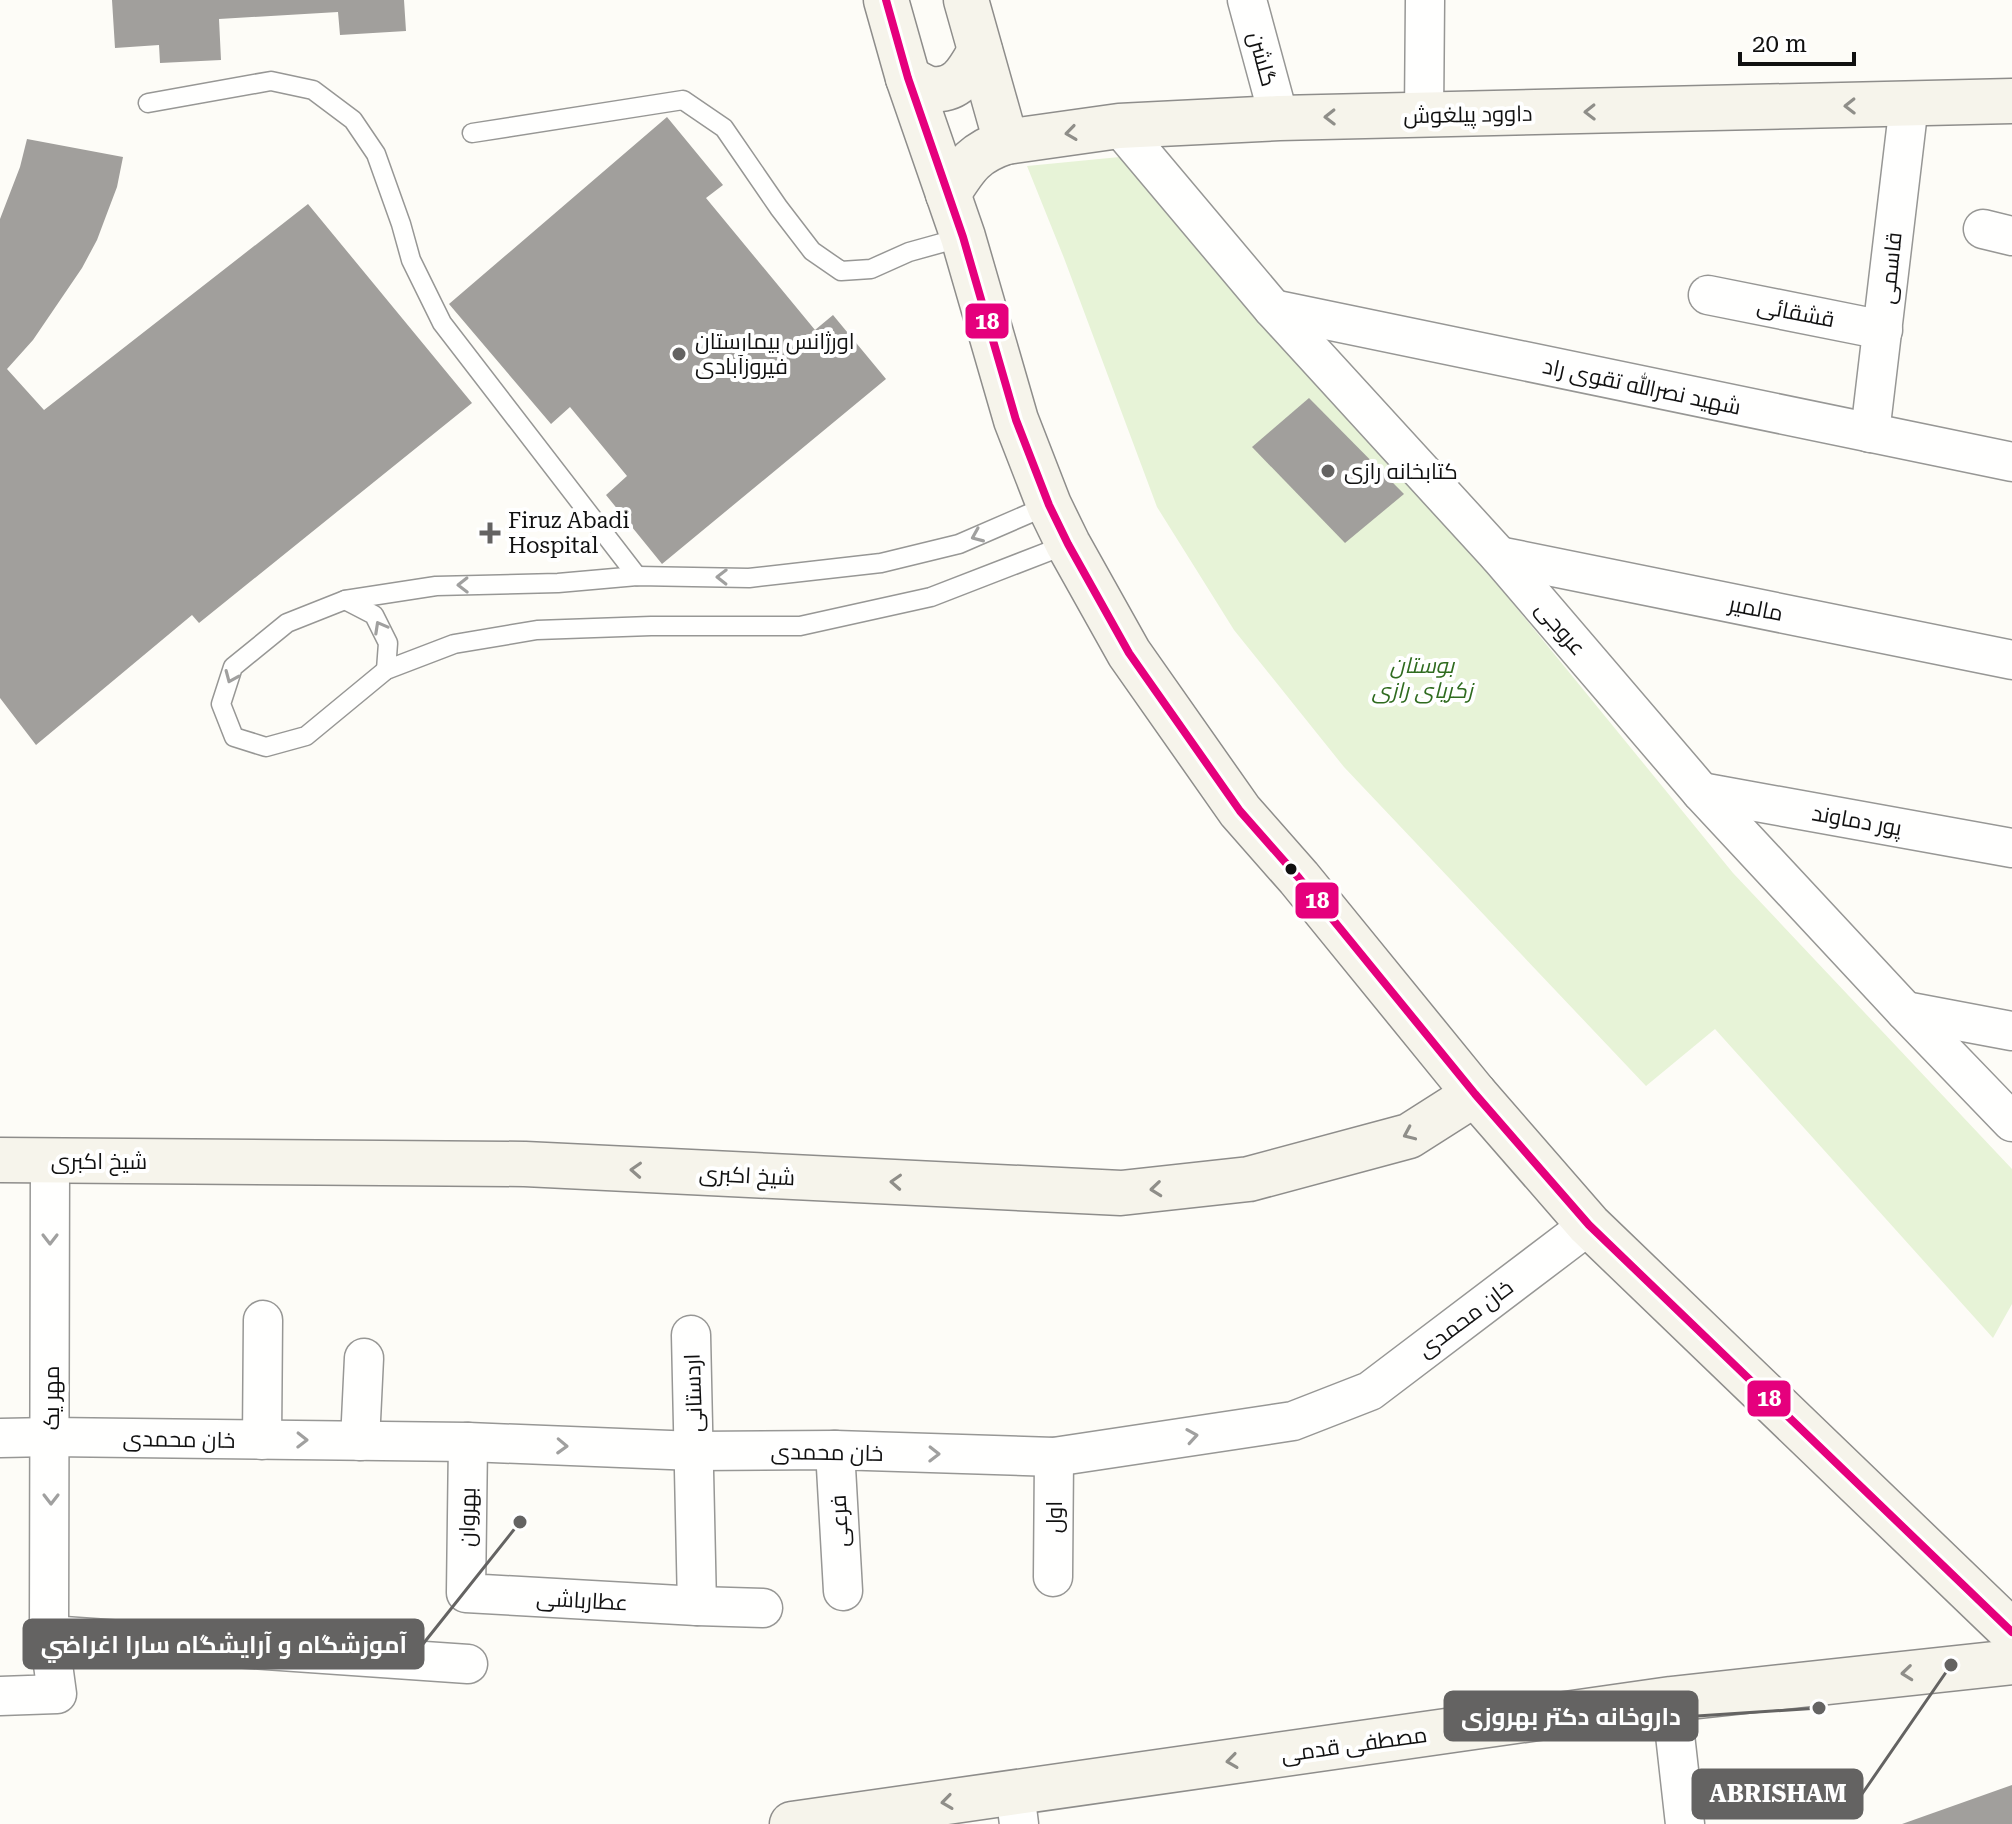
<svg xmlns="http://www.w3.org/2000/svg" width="2012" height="1824" font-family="'Roboto Serif',Cairo,serif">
	<rect width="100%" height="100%" fill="#fdfcf7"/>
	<polygon fill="#e7f3d7" points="1130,156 1316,375 1506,595 1733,873 2012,1169 2012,1304 1993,1338 1715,1029 1646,1086 1344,767 1234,630 1157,507 1064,258 1027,166"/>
	<g fill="#a19f9c">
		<polygon points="112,0 404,0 406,31 340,35 338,12 219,19 221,60 160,63 159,45 115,48"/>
		<polygon points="667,117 723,185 706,198 815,330 833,315 886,379 662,564 606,495 627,476 570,407 551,424 449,304"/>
		<polygon points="27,139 123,157 117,187 106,216 97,240 82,268 33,340 7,369 44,410 308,204 472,403 199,623 192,615 36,745 0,698 0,219 20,167"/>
		<polygon points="1309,398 1404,494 1345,543 1252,447"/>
		<polygon points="2012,1785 2012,1824 1902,1824"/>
	</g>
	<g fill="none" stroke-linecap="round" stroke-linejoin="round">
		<g stroke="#979795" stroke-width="21">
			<g id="lane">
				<polyline points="148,103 271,81 313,90 353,120 376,154 401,224 411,260 442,323 637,576"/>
				<polyline points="472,133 683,100 724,128 779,208 812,251 841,271 871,269 909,252 963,237"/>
				<polyline points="1049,505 959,544 881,563 749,578 637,576 558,583 436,586 345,600 287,623 233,667 221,704 234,737 266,747 306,736 386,670 454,644 537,630 651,626 800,626 931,597 1068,544"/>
				<polyline points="345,600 374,615 388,643 386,670"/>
			</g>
		</g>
		<g stroke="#979795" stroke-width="41">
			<g id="street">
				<polyline points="1247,0 1279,118"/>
				<polyline points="1424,116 1425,0"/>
				<polyline points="1119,126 1273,309 1499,556 1701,792 1905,1011 2012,1122"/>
				<polyline points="1983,229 2012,236"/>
				<polyline points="1708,295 1883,330"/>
				<polyline points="1273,309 2012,462"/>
				<polyline points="1870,433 1909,104"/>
				<polyline points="1499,556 2012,660"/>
				<polyline points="1701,792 2012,848"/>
				<polyline points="1905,1011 2012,1031"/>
				<polyline points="691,1335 697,1606"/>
				<polyline points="0,1438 51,1437 468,1442 695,1451 835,1450 1054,1457 1293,1421 1370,1391 1589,1225"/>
				<polyline points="262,1440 263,1320"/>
				<polyline points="360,1441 364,1358"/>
				<polyline points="468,1442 466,1593 697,1606 763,1608"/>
				<polyline points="835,1450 843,1591"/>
				<polyline points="1053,1577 1054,1457"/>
				<polyline points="49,1635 468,1664"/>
				<polyline points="0,1696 57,1694 49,1635 50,1161"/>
				<polyline points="1671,1699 1685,1824"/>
				<polyline points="1015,1792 1019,1824"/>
			</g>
		</g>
		<g stroke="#8e8d8b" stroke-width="47">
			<g id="secondary">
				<polyline points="886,0 908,78 963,237 1016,420 1049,505 1068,544 1129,653 1240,811 1299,878 1475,1094 1589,1225 2012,1632"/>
				<polyline points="966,0 1006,142"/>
				<path d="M 908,78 C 915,82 924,88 932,89 C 959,92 969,70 980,51"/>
				<path d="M 948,194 C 966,166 973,153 1006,142 L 1119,126 L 1279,118 L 2012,101"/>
				<polyline points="0,1160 525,1164 1121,1193 1249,1179 1409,1136 1475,1094"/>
				<polyline points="792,1824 1671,1699 2012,1662"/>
			</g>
		</g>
		<use href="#lane" stroke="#fffffe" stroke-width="18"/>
		<use href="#street" stroke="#fffffe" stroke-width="38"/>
		<use href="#secondary" stroke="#f6f4eb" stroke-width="44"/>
		<g stroke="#fff" stroke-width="14">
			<polyline id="bus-1" points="886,0 908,78 963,237 1016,420 1049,505 1068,544 1129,653 1240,811 1299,878 1475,1094 1589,1225 2012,1632"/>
		</g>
		<use href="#bus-1" stroke="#e5007d" stroke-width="8"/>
	</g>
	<defs><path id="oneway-chevron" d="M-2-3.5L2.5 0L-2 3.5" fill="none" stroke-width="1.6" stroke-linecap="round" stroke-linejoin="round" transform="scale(2)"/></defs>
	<g stroke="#8f8e89">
		<use href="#oneway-chevron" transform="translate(1850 106) rotate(179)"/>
		<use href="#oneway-chevron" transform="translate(1590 112) rotate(179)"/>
		<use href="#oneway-chevron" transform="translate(1330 117) rotate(179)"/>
		<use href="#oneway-chevron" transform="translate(1071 133) rotate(172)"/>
		<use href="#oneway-chevron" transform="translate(1409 1134) rotate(156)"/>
		<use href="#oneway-chevron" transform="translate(636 1170) rotate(-177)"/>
		<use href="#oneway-chevron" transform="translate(896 1182) rotate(-177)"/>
		<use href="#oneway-chevron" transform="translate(1156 1189) rotate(174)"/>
		<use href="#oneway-chevron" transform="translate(1907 1673) rotate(174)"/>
		<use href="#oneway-chevron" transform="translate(1232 1761) rotate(172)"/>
		<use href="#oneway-chevron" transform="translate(947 1802) rotate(172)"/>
	</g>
	<g stroke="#a0a09f">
		<use href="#oneway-chevron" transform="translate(977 536) rotate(157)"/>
		<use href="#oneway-chevron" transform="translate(722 577) rotate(-179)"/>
		<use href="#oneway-chevron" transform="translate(463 585) rotate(179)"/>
		<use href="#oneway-chevron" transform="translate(380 627) rotate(-119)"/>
		<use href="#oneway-chevron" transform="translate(231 677) rotate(113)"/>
		<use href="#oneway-chevron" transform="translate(50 1239) rotate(90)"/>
		<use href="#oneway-chevron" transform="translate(1192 1436) rotate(-9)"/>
		<use href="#oneway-chevron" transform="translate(302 1440) rotate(1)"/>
		<use href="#oneway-chevron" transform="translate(562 1446) rotate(2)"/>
		<use href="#oneway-chevron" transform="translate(934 1454) rotate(1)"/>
		<use href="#oneway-chevron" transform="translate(51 1499) rotate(90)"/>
	</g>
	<g fill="#646362" stroke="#fff" stroke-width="3">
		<circle cx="679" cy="354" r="8"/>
		<circle cx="1328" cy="471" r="8"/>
		<path d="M486 521h8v8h8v8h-8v8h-8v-8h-8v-8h8z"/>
	</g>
	<circle fill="#111" stroke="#fff" stroke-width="3" cx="1291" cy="869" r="7"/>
	<g text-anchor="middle" stroke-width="8" stroke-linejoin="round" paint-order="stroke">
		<g font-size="22" fill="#111" stroke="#fff">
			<text transform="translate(1263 59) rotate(75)" y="8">گلشن</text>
			<text transform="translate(1468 114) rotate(-1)" y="8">داوود پیلغوش</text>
			<text transform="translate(1890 268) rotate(-84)" y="8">قاسمی</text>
			<text transform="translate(1796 312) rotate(11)" y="8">قشقائی</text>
			<text transform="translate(1642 386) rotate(12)" y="8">شهید نصرالله تقوی راد</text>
			<text transform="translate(1756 608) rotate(11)" y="8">مالمیر</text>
			<text transform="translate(1561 628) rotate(49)" y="8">عروجی</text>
			<text transform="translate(1857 820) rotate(10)" y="8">پور دماوند</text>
			<text x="99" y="1169">شیخ اکبری</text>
			<text transform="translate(747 1175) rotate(3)" y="8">شیخ اکبری</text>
			<text transform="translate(1465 1318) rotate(-37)" y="8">خان محمدی</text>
			<text transform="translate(693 1393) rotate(-92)" y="8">اردستانی</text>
			<text transform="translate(51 1398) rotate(-90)" y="8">مهر یک</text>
			<text transform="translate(179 1439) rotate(1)" y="8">خان محمدی</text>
			<text transform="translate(827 1452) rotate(1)" y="8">خان محمدی</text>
			<text transform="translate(467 1517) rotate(-89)" y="8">بهروان</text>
			<text transform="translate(1054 1517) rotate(-90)" y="8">اول</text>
			<text transform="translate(839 1521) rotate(-93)" y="8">فرعی</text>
			<text transform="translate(582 1600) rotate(3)" y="8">عطارباشی</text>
			<text transform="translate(1354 1744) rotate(-8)" y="8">مصطفی قدمی</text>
		</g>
		<g font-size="22" fill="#111" stroke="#fff" text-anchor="start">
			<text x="695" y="349">اورژانس بیمارستان<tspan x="695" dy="25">فیروزآبادی</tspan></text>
			<text x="1344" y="479">کتابخانه رازی</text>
			<text x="508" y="528">Firuz Abadi<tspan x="508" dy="25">Hospital</tspan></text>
		</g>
		<g font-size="22" font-style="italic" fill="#2f6b1f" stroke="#fff">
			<text x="1422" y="673">بوستان<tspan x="1422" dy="25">زکریای رازی</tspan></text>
		</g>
	</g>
	<path fill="none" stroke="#646362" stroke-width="3" d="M520 1522L423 1644M1819 1708L1697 1716M1951 1665L1862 1794"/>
	<g fill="#646362" stroke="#fff" stroke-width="3">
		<circle cx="520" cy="1522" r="8"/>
		<circle cx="1819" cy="1708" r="8"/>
		<circle cx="1951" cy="1665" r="8"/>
	</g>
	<g fill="#646362" stroke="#646362" stroke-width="3">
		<rect x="24" y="1620" width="399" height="48" rx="8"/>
		<rect x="1445" y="1692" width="252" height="48" rx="8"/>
		<rect x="1693" y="1770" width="169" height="48" rx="8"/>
	</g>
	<g font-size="24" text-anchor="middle" font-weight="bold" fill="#fff">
		<text x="224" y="1653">آموزشگاه و آرايشگاه سارا اغراضي</text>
		<text x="1571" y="1725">داروخانه دکتر بهروزی</text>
		<text x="1778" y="1802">ABRISHAM</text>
	</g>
	<g stroke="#fff" stroke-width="3">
		<rect x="964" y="302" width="46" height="38" rx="8" fill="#e5007d"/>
		<rect x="1294" y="881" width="46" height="39" rx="8" fill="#e5007d"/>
		<rect x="1746" y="1379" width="46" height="39" rx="8" fill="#e5007d"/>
	</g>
	<g font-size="22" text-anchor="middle" font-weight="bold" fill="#fff">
		<text x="987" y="329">18</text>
		<text x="1317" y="908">18</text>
		<text x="1769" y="1406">18</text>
	</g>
	<path d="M1740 52v12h114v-12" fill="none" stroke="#111111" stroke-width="4"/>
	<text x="1752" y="52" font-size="24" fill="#111111" stroke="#ffffff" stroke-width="6" paint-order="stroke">20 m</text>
</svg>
